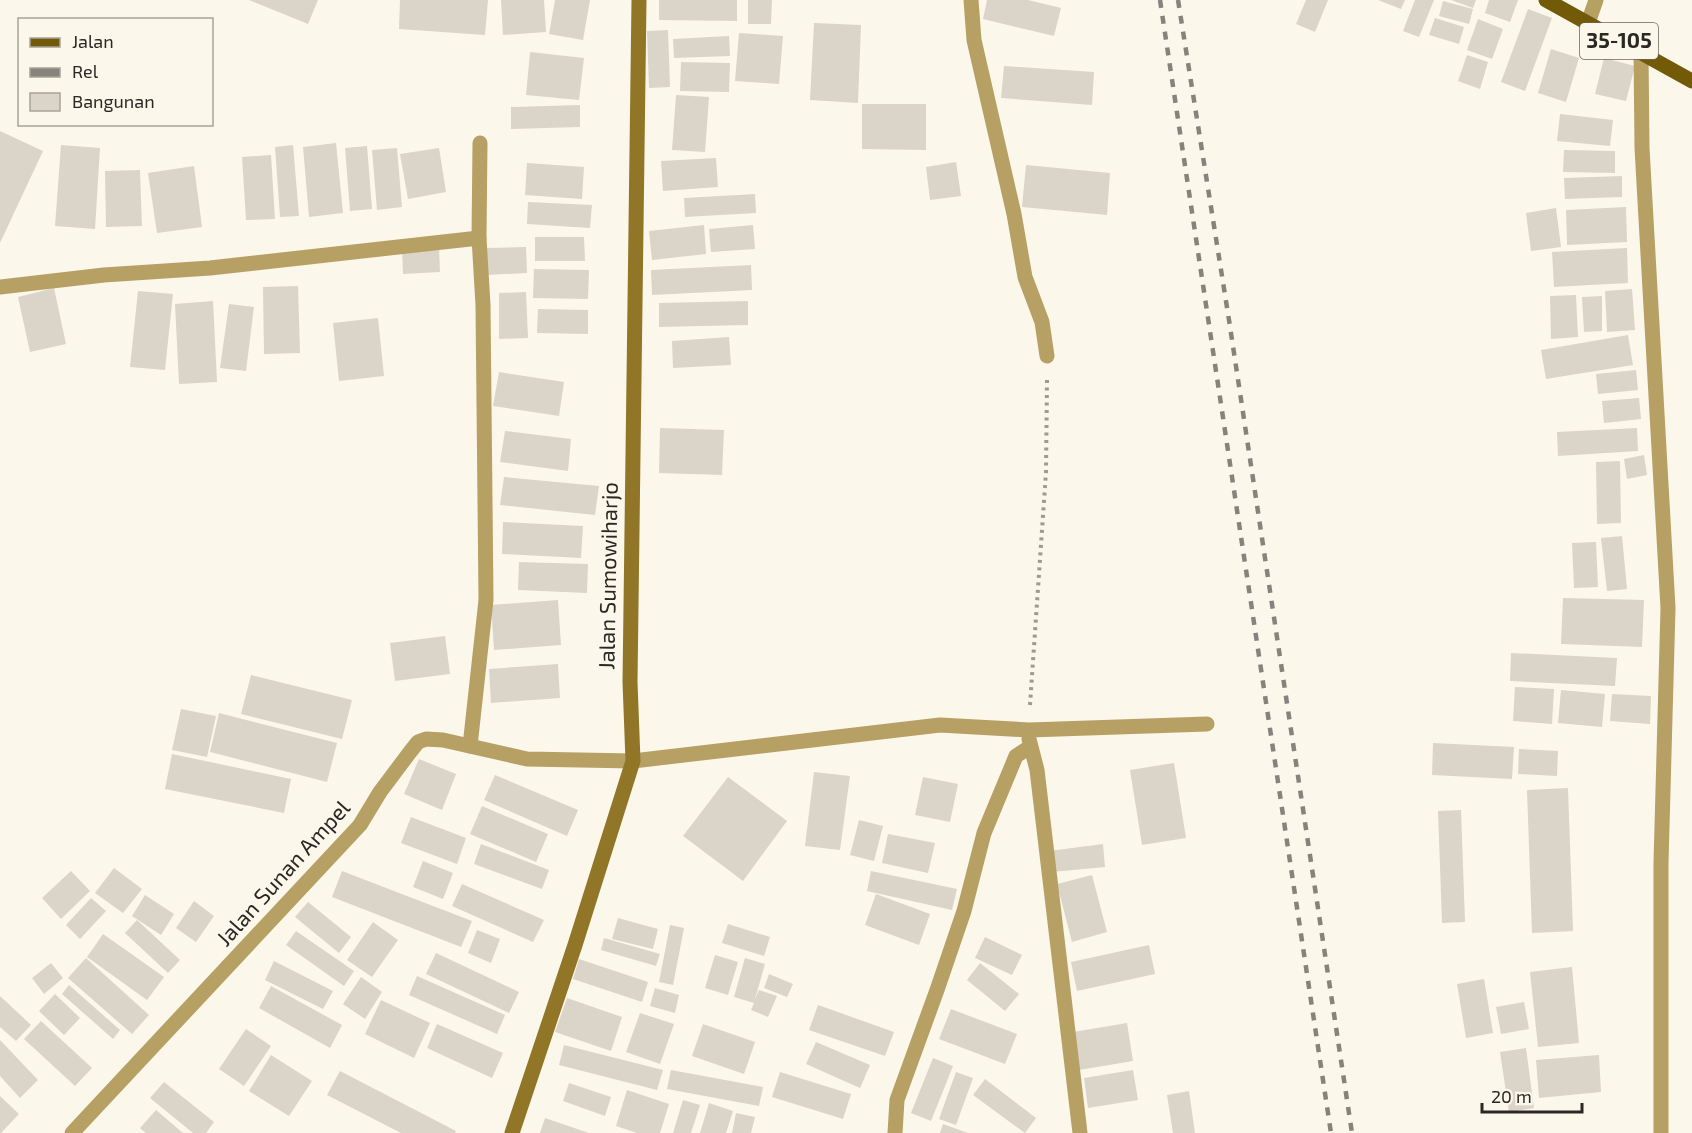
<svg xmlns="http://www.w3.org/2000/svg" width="1692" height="1133" font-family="'Exo 2',sans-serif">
	<rect width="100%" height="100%" fill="#fcf7eb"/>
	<g fill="#dad5c8">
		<polygon points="249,0 318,0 308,24"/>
		<polygon points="400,0 488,0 485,35 399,29"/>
		<polygon points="501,0 544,0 546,32 503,35"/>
		<polygon points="555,0 590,0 583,40 549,34"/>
		<polygon points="659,0 737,0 737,21 659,20"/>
		<polygon points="748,0 772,0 771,24 748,24"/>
		<polygon points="987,0 1028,0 1061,8 1054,36 983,19"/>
		<polygon points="1306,0 1328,0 1315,32 1296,24"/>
		<polygon points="1378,0 1405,0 1401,9"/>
		<polygon points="1415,0 1434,0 1419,37 1403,31"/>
		<polygon points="1451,0 1476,0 1473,8"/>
		<polygon points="1489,0 1518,0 1510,22 1485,13"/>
		<polygon points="1443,1 1473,9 1469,24 1439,16"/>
		<polygon points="1528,9 1552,18 1525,91 1501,82"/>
		<polygon points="1435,18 1464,27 1459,44 1429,35"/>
		<polygon points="1478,19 1503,29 1492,59 1467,50"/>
		<polygon points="814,23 861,25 858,103 810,100"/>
		<polygon points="668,30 670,87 649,88 647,31"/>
		<polygon points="739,33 783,36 779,84 735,81"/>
		<polygon points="729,36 730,56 674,58 673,39"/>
		<polygon points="1551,49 1579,58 1566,102 1538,93"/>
		<polygon points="530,52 584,58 579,100 526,95"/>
		<polygon points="1467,55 1488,62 1480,89 1458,81"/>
		<polygon points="1604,58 1635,66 1626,101 1595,94"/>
		<polygon points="681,62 730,63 729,92 680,91"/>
		<polygon points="1004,66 1094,72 1092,105 1001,98"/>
		<polygon points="676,95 709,97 705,152 672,150"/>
		<polygon points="862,104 926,104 926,150 862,149"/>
		<polygon points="580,105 580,127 511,129 511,107"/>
		<polygon points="1560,114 1613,120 1610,146 1557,141"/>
		<polygon points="0,131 43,151 0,243"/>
		<polygon points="336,143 343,213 309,217 303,147"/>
		<polygon points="61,145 100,148 95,229 55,226"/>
		<polygon points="293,145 299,216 280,217 275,147"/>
		<polygon points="367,146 372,209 350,211 345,148"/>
		<polygon points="397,148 402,207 377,210 372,150"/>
		<polygon points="439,148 446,192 408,199 400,154"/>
		<polygon points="1564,150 1615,151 1615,173 1563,172"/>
		<polygon points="271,155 275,219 246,220 242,157"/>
		<polygon points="716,158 718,187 663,191 661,161"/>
		<polygon points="956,162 961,196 930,200 926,167"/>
		<polygon points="527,163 584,167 582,199 525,195"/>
		<polygon points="1026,165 1110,173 1107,215 1022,207"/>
		<polygon points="194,166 202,227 157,233 148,173"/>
		<polygon points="140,170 142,226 106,227 105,171"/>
		<polygon points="1622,176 1622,197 1565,199 1564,178"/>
		<polygon points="755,194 756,213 685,217 684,198"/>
		<polygon points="528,202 592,205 590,228 527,224"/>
		<polygon points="1626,207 1627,242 1567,245 1566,210"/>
		<polygon points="1556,208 1561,247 1531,251 1526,213"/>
		<polygon points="704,225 706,254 652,260 649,231"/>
		<polygon points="753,225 755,249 711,252 709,229"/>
		<polygon points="535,237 584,237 585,261 535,261"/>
		<polygon points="439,247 440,272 403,274 402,249"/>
		<polygon points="526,247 527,273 488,275 486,248"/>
		<polygon points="1627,248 1628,283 1554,287 1552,252"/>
		<polygon points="751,265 752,290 652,295 651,270"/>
		<polygon points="534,269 589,270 588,299 533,298"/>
		<polygon points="298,286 300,353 264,354 263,287"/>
		<polygon points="54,288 66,344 30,352 18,297"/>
		<polygon points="1632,289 1635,330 1607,332 1605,291"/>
		<polygon points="138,291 173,294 165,370 130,367"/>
		<polygon points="526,292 528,338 499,339 499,293"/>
		<polygon points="1576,295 1578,337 1551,339 1550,296"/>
		<polygon points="1602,296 1602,331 1584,332 1582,297"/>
		<polygon points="213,301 217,382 179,384 175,304"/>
		<polygon points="748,301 748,325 659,327 659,303"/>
		<polygon points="229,304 254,307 246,371 220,368"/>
		<polygon points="538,309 588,310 588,334 537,333"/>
		<polygon points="378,318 384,376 339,381 333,323"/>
		<polygon points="1628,335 1633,365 1546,379 1541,350"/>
		<polygon points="729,337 731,365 673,368 672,341"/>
		<polygon points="1636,370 1638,390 1598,394 1596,374"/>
		<polygon points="499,372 564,382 559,416 493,406"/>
		<polygon points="1639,398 1641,419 1604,423 1602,401"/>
		<polygon points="660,428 724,430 722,475 659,473"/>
		<polygon points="1637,428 1638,451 1558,456 1557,432"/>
		<polygon points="505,431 571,439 568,471 500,462"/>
		<polygon points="1644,455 1647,475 1627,479 1624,459"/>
		<polygon points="1620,461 1621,523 1597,524 1596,462"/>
		<polygon points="504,477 599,486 595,515 500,505"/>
		<polygon points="503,522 583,526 581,558 502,554"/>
		<polygon points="1622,536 1627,589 1607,591 1601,538"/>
		<polygon points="1596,542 1598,587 1574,588 1572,543"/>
		<polygon points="519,562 588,564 587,593 518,590"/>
		<polygon points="1563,598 1644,600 1642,647 1561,644"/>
		<polygon points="558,600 561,645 494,650 491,605"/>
		<polygon points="445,636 450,674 395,681 390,643"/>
		<polygon points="1511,653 1617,658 1615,686 1510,681"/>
		<polygon points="558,664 560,698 491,703 489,669"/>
		<polygon points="251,675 352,700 342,739 241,714"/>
		<polygon points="1515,687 1554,689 1552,724 1513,721"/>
		<polygon points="1561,690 1605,694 1602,727 1558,723"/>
		<polygon points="1612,694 1651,696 1650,724 1610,721"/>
		<polygon points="181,709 216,716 207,757 172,750"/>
		<polygon points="219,713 337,743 327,782 210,752"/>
		<polygon points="1433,743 1514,747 1512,779 1432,775"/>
		<polygon points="1519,749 1558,751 1557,776 1518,774"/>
		<polygon points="172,754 291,779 284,813 165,789"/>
		<polygon points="419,759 456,774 442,810 404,794"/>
		<polygon points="1174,763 1186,838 1142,845 1130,770"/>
		<polygon points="814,772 850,776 840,850 805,846"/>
		<polygon points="495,775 578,810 567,836 484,800"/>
		<polygon points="728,777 787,821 743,881 683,836"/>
		<polygon points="923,777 958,784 950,822 915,815"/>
		<polygon points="1568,788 1573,931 1532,933 1527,790"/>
		<polygon points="482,806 548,834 536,862 470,834"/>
		<polygon points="1461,810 1465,922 1442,923 1438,811"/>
		<polygon points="411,817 466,838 457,864 401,843"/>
		<polygon points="859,820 883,826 874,861 850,855"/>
		<polygon points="888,834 935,843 928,873 882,863"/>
		<polygon points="481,844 549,870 542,889 474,864"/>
		<polygon points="1103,844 1105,867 1052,872 1049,851"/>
		<polygon points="423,861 453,873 443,899 413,887"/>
		<polygon points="114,868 142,889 123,913 95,893"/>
		<polygon points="71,871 90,891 61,919 42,898"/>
		<polygon points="342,871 472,921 461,947 332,897"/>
		<polygon points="871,871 957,889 952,910 867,891"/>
		<polygon points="1092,875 1107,932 1072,942 1057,884"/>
		<polygon points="462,884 544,920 533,942 452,906"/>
		<polygon points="876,894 930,914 919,945 865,925"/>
		<polygon points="145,895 174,914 161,935 132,916"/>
		<polygon points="91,898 106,911 80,939 66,925"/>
		<polygon points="194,901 214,916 196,942 176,928"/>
		<polygon points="308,902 351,937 339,953 295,917"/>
		<polygon points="618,918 658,929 653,949 612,939"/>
		<polygon points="137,920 180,960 168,973 125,933"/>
		<polygon points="373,922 398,940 372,977 347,960"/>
		<polygon points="728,924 770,937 764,956 722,943"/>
		<polygon points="670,925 684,928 673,985 659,982"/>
		<polygon points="477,930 500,939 491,963 468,953"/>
		<polygon points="296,931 354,971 344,986 286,945"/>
		<polygon points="103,934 164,977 147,1000 87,957"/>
		<polygon points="985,937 1022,955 1012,975 975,958"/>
		<polygon points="604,938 660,954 656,966 601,950"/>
		<polygon points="1149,945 1155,974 1077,991 1071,962"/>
		<polygon points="436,953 519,992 509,1013 426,974"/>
		<polygon points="715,955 738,962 728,995 705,988"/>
		<polygon points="86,958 149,1015 132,1034 68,978"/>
		<polygon points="745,958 765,964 755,999 759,990 777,996 768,1017 751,1010 754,1003 734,997"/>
		<polygon points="579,959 648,982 642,1002 573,979"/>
		<polygon points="274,961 333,991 323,1009 265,980"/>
		<polygon points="51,963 63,978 44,994 32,978"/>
		<polygon points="980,963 1019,994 1005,1011 967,980"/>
		<polygon points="1572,967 1579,1043 1538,1047 1530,972"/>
		<polygon points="769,974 793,984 787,997 764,988"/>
		<polygon points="417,976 505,1015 497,1034 409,995"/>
		<polygon points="361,977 382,992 365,1019 343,1004"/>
		<polygon points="1484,979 1493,1033 1466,1038 1457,984"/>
		<polygon points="69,985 120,1030 113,1039 62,994"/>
		<polygon points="271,986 342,1025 330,1048 259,1008"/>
		<polygon points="655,988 679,995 675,1013 650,1006"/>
		<polygon points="55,994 80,1018 64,1035 39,1011"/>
		<polygon points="0,996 31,1025 16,1041 0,1027"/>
		<polygon points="567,998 622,1017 611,1051 555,1032"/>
		<polygon points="381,1000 430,1023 414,1058 365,1034"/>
		<polygon points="1524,1002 1529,1029 1501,1034 1496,1007"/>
		<polygon points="818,1005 894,1032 885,1056 809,1030"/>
		<polygon points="951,1009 1017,1034 1005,1064 939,1039"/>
		<polygon points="640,1013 674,1024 660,1064 626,1052"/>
		<polygon points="41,1021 92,1068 75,1086 24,1039"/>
		<polygon points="1127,1023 1133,1061 1079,1070 1073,1032"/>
		<polygon points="437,1024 503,1053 492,1078 427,1048"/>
		<polygon points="703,1024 755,1042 744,1074 692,1056"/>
		<polygon points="246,1029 271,1046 244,1086 219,1069"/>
		<polygon points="0,1040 38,1080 20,1098 0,1076"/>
		<polygon points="816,1042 870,1065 860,1088 806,1064"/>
		<polygon points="564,1045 663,1070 657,1090 559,1065"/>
		<polygon points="1526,1048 1534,1108 1509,1112 1500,1052"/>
		<polygon points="271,1055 312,1081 289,1116 249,1091"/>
		<polygon points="1599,1055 1601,1092 1539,1098 1536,1060"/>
		<polygon points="933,1058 953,1066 931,1121 911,1113"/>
		<polygon points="671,1070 763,1087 759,1106 667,1089"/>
		<polygon points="1133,1070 1138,1100 1088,1108 1084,1078"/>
		<polygon points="340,1071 456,1131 455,1133 401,1133 327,1095"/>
		<polygon points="780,1072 851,1094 843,1119 772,1097"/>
		<polygon points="956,1072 973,1078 956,1125 939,1119"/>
		<polygon points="985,1079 1036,1118 1025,1133 973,1095"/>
		<polygon points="164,1082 214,1122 206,1133 193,1133 150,1098"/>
		<polygon points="569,1083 611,1097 605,1116 563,1101"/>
		<polygon points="627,1090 669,1104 660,1133 637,1133 616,1126"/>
		<polygon points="1189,1091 1195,1133 1173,1133 1167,1095"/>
		<polygon points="0,1096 19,1114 1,1133 0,1133"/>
		<polygon points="683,1100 700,1105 691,1133 673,1133"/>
		<polygon points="709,1103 733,1111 726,1133 700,1133"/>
		<polygon points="156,1110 183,1133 146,1133 140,1128"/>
		<polygon points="736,1113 755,1117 751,1133 732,1133"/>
		<polygon points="545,1118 589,1133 540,1133"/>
		<polygon points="943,1124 968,1133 940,1133"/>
	</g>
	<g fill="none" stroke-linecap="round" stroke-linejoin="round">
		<polyline stroke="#9d9a91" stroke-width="4" stroke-dasharray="3 4.5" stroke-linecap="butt" points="1030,705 1046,472 1047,380"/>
		<g stroke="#b7a064" stroke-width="15">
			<polyline points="971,0 974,40 1014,214 1025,277 1042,322 1047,356"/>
			<polyline points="1588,23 1596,0"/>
			<polyline points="1641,53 1642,148 1668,608 1661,863 1661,1133"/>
			<polyline points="0,287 104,275 210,268 479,238"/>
			<polyline points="1029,739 1037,770 1080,1133"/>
			<polyline points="470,746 486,600 483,305 479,238 480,143"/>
			<polyline points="72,1133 360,825 380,792 410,752 418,742 426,739 443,740 527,759 633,761 940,725 1029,730 1207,724"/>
			<polyline points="895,1133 897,1100 937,990 964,911 984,833 1016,756 1030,747"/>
		</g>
		<polyline stroke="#917628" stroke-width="15" points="512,1133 575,945 633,761 630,682 639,0"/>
		<polyline stroke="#725a09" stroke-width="15" points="1546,0 1692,81"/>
		<g stroke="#87837b" stroke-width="4.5" stroke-dasharray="8 8" stroke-linecap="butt">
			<polyline points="1160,0 1331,1133"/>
			<polyline points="1178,0 1229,320 1352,1133"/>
		</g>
	</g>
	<g text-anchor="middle" stroke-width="4.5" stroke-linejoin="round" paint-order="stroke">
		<rect fill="#fcf7eb" stroke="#69665f" stroke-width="1.5" x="1580" y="23" width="78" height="36" rx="4.5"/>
		<g font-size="21" font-weight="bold" fill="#2a2823">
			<text x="1619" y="48">35-105</text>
		</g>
		<g font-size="22" fill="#2a2823" stroke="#fcf7eb">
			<text transform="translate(608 576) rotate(-89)" y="8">Jalan Sumowiharjo</text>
			<text transform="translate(283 873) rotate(-48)" y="8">Jalan Sunan Ampel</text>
		</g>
	</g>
	<rect x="18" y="18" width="195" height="108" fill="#fcf7eb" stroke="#a8a49b" stroke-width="1.5"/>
	<rect x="30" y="38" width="30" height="9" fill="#725a09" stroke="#a8a49b" stroke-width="1.5"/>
	<text x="72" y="48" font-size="18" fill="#2a2823">Jalan</text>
	<rect x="30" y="68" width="30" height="9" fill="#87837b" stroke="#a8a49b" stroke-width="1.5"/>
	<text x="72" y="78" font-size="18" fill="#2a2823">Rel</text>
	<rect x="30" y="93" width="30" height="18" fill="#dad5c8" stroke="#a8a49b" stroke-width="1.5"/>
	<text x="72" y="108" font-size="18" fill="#2a2823">Bangunan</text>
	<path d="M1482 1103v9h100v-9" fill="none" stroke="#2a2823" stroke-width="3"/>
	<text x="1491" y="1103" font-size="18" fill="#2a2823" stroke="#fcf7eb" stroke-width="4.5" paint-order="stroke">20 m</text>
</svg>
